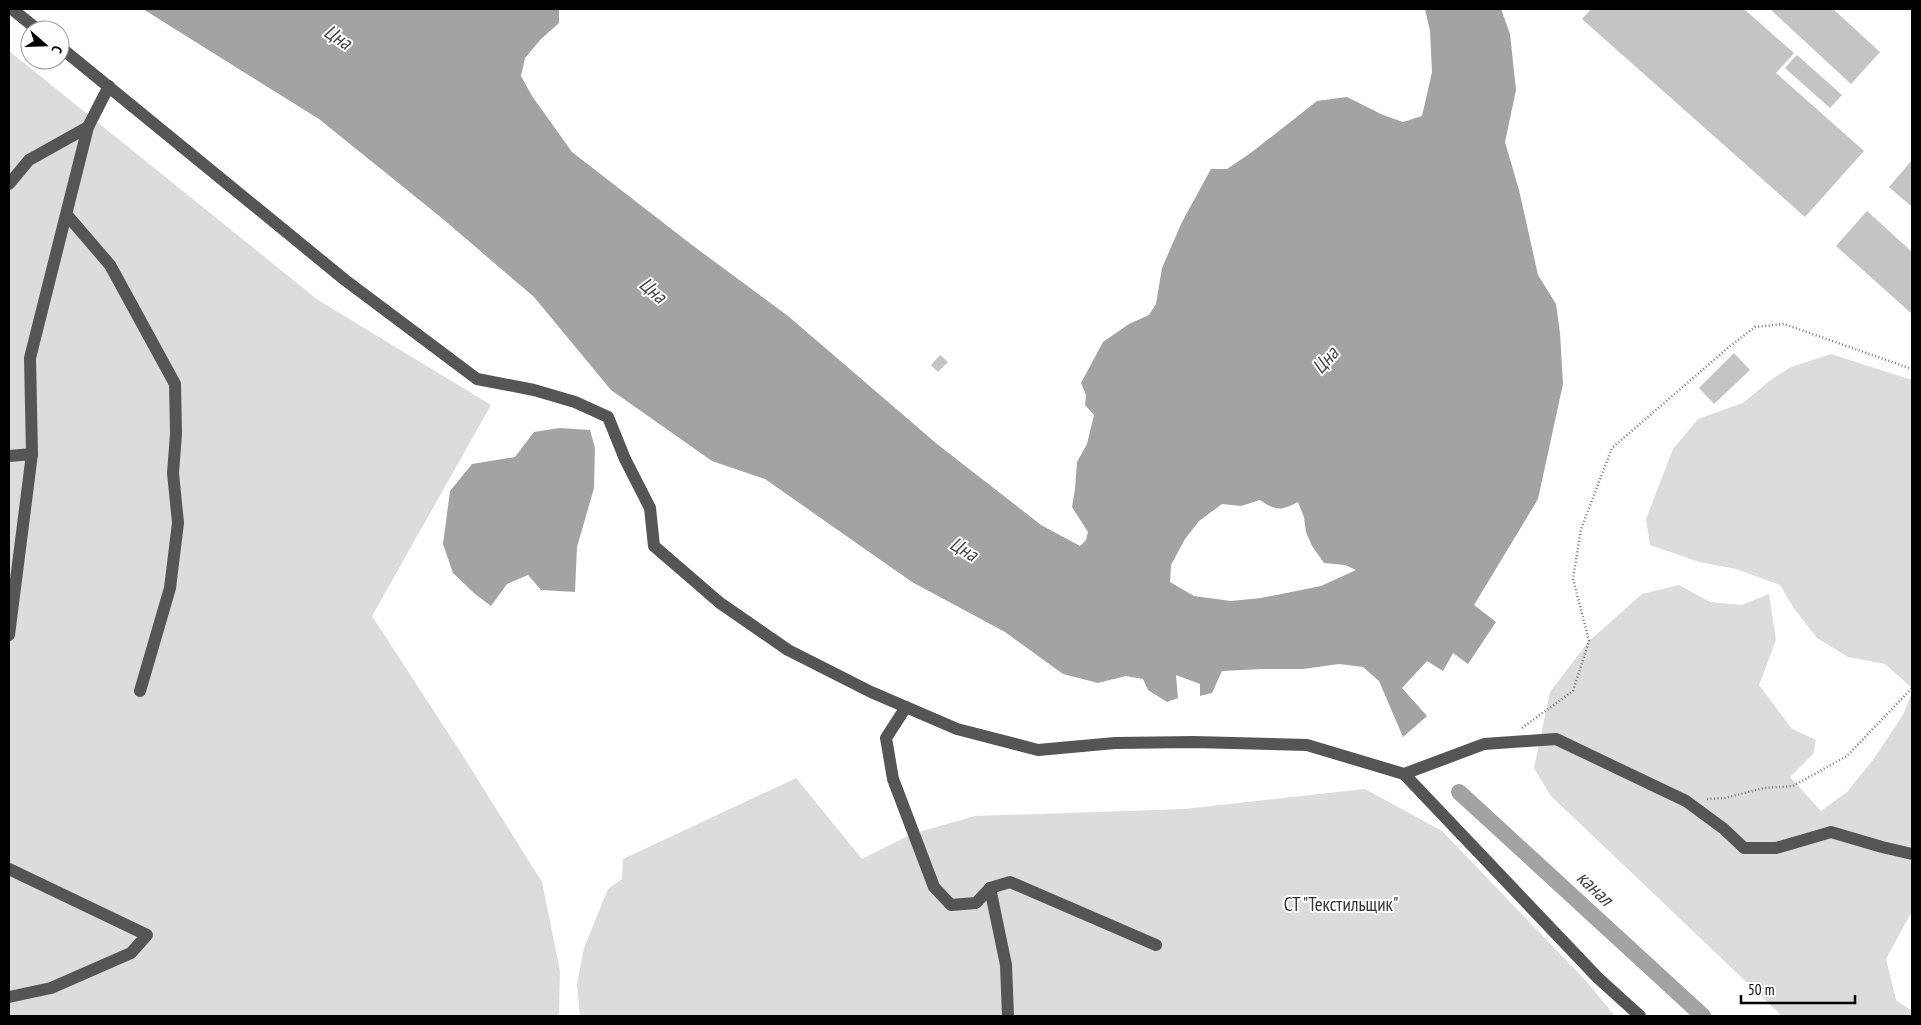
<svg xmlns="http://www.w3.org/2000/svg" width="1921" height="1025" font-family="'PT Sans Narrow',sans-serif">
	<rect width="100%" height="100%" fill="#fff"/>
	<g fill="#dcdcdc">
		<polygon points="9,51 318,300 491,405 372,616 463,756 542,882 560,971 559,1016 9,1016"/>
		<polygon points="1831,354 1912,380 1912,688 1885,664 1848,657 1817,638 1793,607 1780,585 1736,569 1699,562 1650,545 1646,519 1673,449 1698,419 1743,403 1772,379 1791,367"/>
		<polygon points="1679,585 1710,602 1742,605 1769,594 1776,640 1759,685 1792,729 1816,740 1813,754 1790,777 1821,811 1847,792 1873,760 1903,715 1912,692 1912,911 1886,959 1896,1000 1912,1011 1912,1016 1782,1016 1551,796 1534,768 1550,692 1589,641 1642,594"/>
		<polygon points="796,778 862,859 912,834 975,816 1185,809 1365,789 1442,831 1586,981 1615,1016 580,1016 577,984 584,948 608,889 622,879 623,859"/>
	</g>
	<g fill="#a3a3a3" fill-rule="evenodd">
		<path d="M 143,9 L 559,9 L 559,23 L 541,39 L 525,58 L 521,76 L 532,96 L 572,152 L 692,245 L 788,316 L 937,444 L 1041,525 L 1080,546 L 1086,540 L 1088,532 L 1072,507 L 1075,489 L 1077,462 L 1087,444 L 1094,415 L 1085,405 L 1086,395 L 1081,383 L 1103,342 L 1129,324 L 1149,315 L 1156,304 L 1162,268 L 1182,222 L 1211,169 L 1227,169 L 1252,152 L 1317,101 L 1347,97 L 1383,115 L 1403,122 L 1422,116 L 1432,72 L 1430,31 L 1425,9 L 1501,9 L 1510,34 L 1516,90 L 1505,142 L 1519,190 L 1538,275 L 1556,304 L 1560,333 L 1563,384 L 1538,499 L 1474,605 L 1496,622 L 1468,664 L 1453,653 L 1443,671 L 1427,661 L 1402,688 L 1427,716 L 1403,737 L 1379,681 L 1363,667 L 1339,664 L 1303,669 L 1262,669 L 1222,671 L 1212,693 L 1200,696 L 1200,684 L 1176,675 L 1178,698 L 1167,702 L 1148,690 L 1143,679 L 1126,676 L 1098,683 L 1063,674 L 1005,632 L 912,582 L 765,479 L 712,461 L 611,390 L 534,297 L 443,219 L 319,119 ZM 1260,500 C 1276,511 1281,511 1298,502 L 1304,517 L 1306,532 L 1312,546 L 1324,563 L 1345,565 L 1356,570 L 1321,586 L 1261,598 L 1231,601 L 1194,596 L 1170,582 L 1171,565 L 1185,539 L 1199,521 L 1222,504 L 1241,506 Z"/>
		<polygon points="559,428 590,430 595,448 594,488 577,547 575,592 541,590 528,575 507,584 491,606 475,594 453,573 443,544 450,491 472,464 515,457 534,432"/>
	</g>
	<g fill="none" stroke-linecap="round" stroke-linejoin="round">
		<polyline stroke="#a3a3a3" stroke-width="16" points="1459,792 1703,1016"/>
	</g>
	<g fill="#c4c4c4">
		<polygon points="1591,9 1744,9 1794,53 1776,73 1864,151 1805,217 1582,19"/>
		<polygon points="1770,9 1833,9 1880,52 1851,84"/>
		<polygon points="1797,55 1842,95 1830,108 1785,68"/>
		<polygon points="1912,160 1912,207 1889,187"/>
		<polygon points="1867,211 1912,252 1912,314 1836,246"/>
		<polygon points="1734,353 1750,370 1714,404 1699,388"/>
		<polygon points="940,355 948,362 938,372 931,365"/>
	</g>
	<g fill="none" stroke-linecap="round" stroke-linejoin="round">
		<g stroke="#777" stroke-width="2.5" stroke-dasharray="1 2.5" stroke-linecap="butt">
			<polyline points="1522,728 1573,691 1589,641 1573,579 1581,529 1612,448 1729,347 1755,327 1784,324 1912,369"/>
			<polyline points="1707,799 1725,798 1764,788 1793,786 1847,756 1912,688"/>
		</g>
		<g stroke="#555" stroke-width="12">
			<polyline points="12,9 38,30"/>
			<polyline points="60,47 345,280 477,379 534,390 575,402 608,417 625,459 650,508 654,546 720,603 788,650 871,692 957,729 1038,750 1115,743 1194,742 1307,745 1404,774 1484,744 1556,739 1686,801 1724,829 1744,848 1776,848 1831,832 1882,847 1912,854"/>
			<polyline points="9,184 29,160 88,127"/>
			<polyline points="67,215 110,265 175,384 176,434 173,473 178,523 170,588 140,691"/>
			<polyline points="9,456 32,454"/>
			<polyline points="9,635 32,454 30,358 88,127 109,86"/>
			<polyline points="906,707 886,738 893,779 934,887 951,905 976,903 990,888"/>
			<polyline points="1404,774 1598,978 1640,1016"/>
			<polyline points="9,869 147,935 131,953 51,988 9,997"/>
			<polyline points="1008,1016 1006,965 990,888 1010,882 1156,945"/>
		</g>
	</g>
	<g text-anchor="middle" stroke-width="4" stroke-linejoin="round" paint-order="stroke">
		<g font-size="19" fill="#333" stroke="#fff">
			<text x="1341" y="911">СТ "Текстильщик"</text>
		</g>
		<g font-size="20" font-style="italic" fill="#444" stroke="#fff">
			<text transform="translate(338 37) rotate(33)" y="7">Цна</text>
			<text transform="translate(653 290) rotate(40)" y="7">Цна</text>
			<text transform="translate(1325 360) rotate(-49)" y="7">Цна</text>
			<text transform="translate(964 549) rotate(31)" y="7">Цна</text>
			<text transform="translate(1595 888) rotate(43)" y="7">канал</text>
		</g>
	</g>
	<rect width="1921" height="1025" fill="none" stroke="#000000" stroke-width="20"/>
	<g transform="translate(45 45) rotate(110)"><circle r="24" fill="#ffffff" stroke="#999999"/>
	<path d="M0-4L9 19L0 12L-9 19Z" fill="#000000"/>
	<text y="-8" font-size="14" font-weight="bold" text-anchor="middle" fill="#000000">С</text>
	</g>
	<path d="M1741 995v8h114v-8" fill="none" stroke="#000000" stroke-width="2.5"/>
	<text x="1748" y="995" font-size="15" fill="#000000" stroke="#ffffff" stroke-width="4" paint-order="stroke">50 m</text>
</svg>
